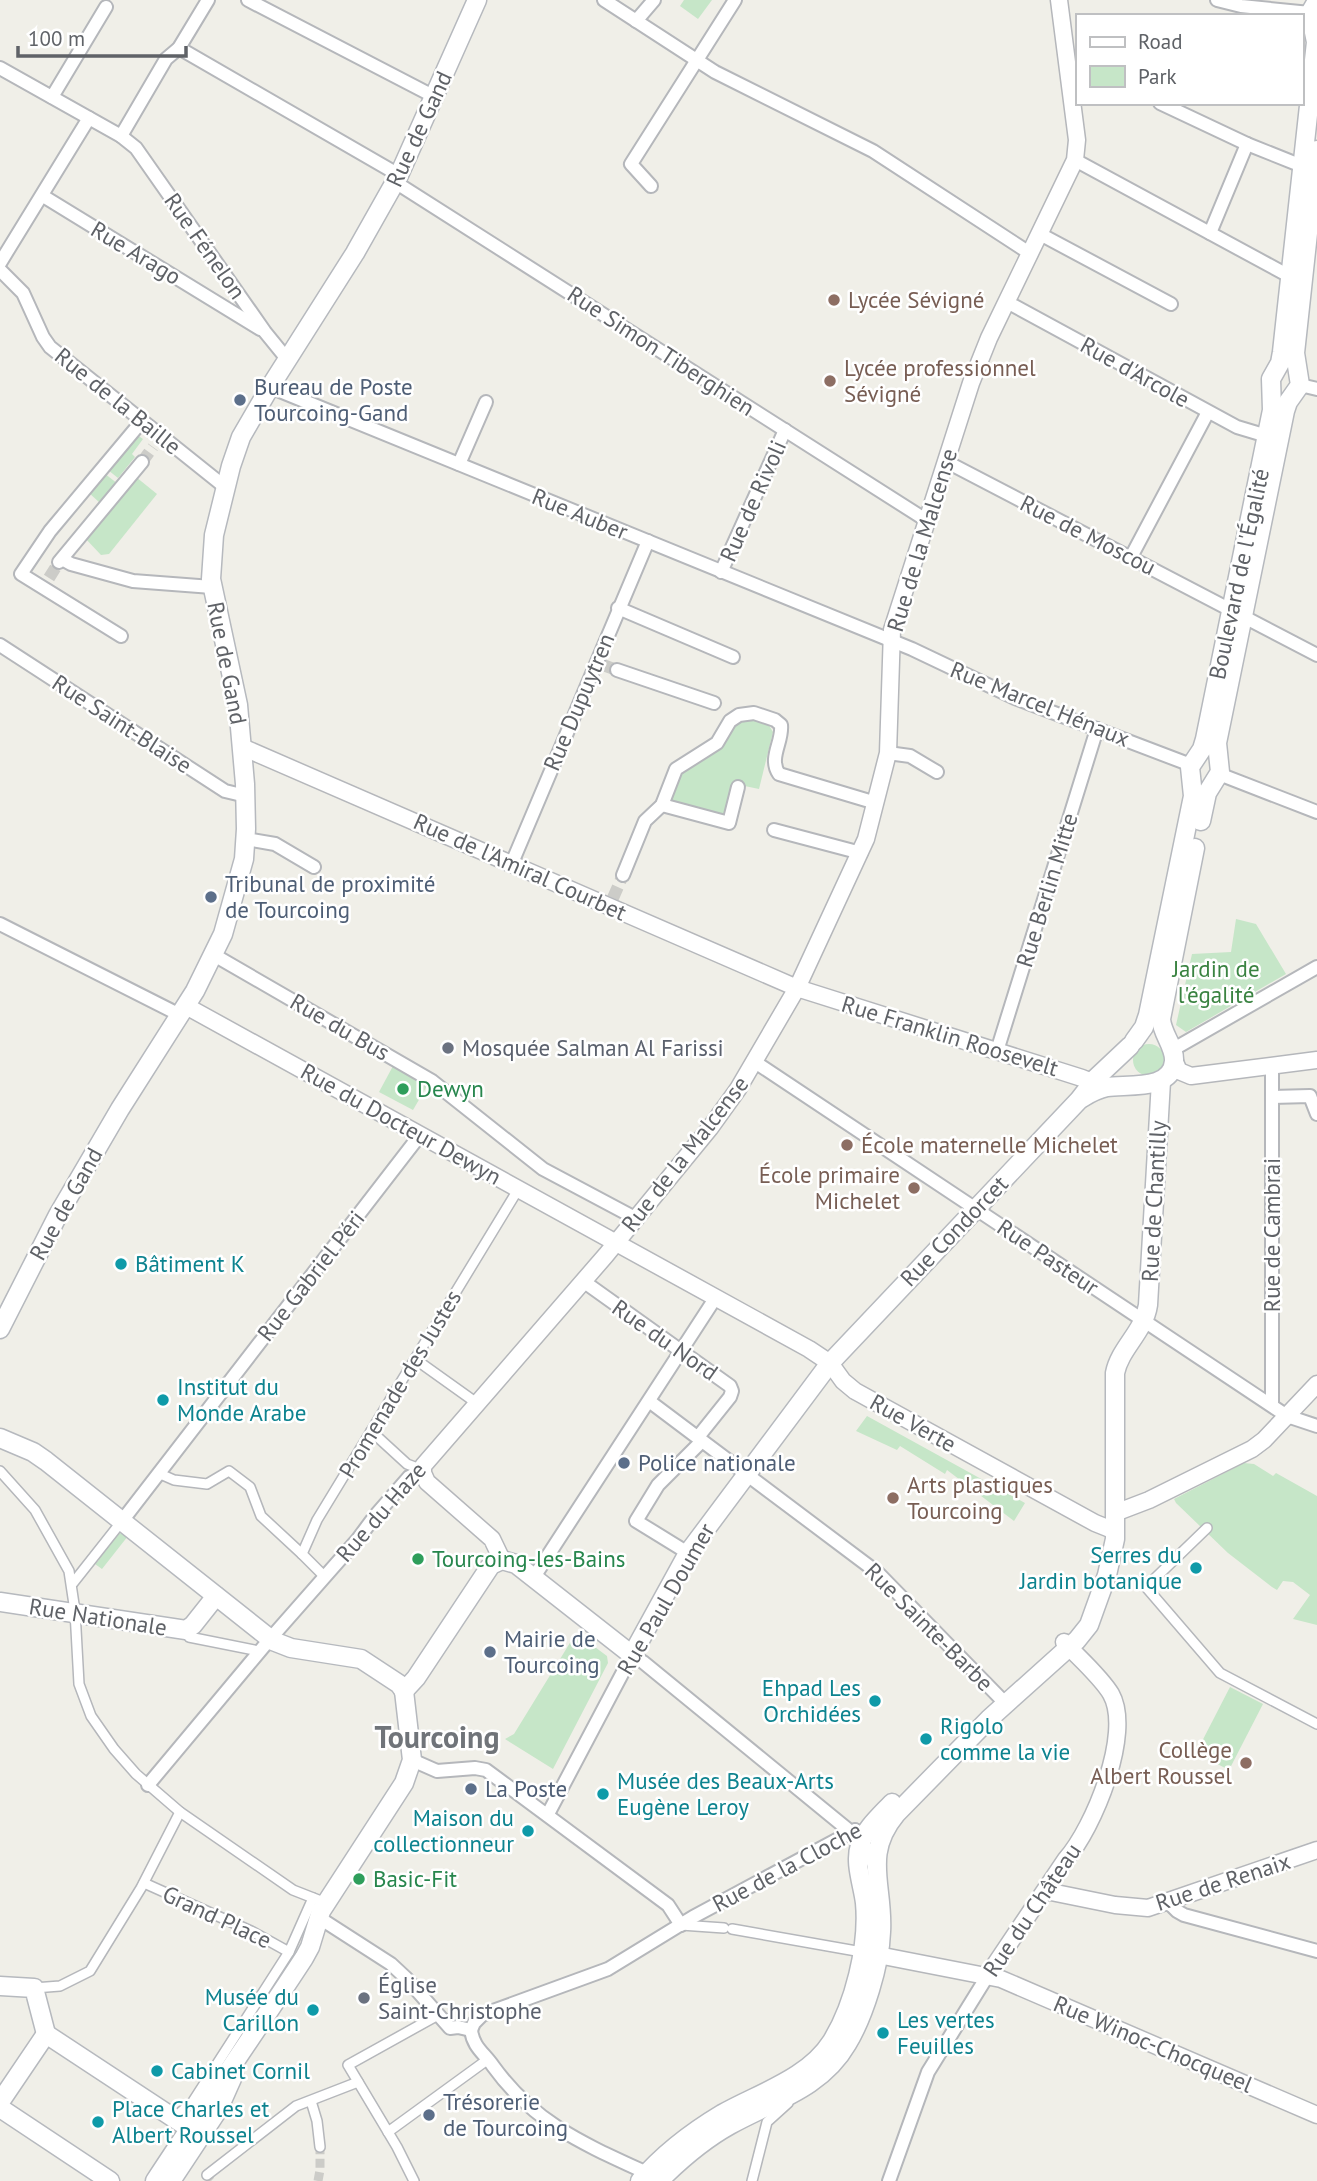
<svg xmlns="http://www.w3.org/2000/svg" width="1317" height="2181" font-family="'PT Sans',sans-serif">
	<rect width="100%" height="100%" fill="#f0efe8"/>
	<g fill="#c6e6c8">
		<polygon points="684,0 712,0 698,19 680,6"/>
		<polygon points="137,435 143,439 132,454 135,457 118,478 108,470"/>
		<polygon points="104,473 118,484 100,503 88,492"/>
		<polygon points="136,477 157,494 109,554 101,555 85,538"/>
		<polygon points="750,717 767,722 773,732 759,789 735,784 725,817 670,803 678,776 719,749 737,721"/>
		<polygon points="1236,919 1256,924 1286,974 1186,1032 1176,1025 1192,954 1231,952"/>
		<circle cx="1149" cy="1060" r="16"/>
		<polygon points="393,1066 427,1086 413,1110 379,1092"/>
		<polygon points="867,1416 1025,1503 1014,1521 947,1470 945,1474 900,1446 897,1450 856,1431"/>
		<polygon points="1244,1463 1254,1464 1273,1476 1276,1473 1317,1496 1317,1625 1293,1619 1310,1595 1293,1582 1283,1581 1277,1590 1272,1587 1228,1553 1176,1503 1174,1499"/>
		<polygon points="120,1531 103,1553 119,1534 124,1532 128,1536 102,1569 95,1564 99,1560 95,1558"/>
		<polygon points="576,1633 607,1656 608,1663 553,1769 505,1739 514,1734"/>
		<polygon points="1230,1687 1263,1704 1229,1770 1196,1753"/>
	</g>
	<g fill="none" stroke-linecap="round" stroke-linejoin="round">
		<g stroke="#ccccc8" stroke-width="9" stroke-dasharray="9 4.5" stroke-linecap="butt">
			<polyline points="209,2179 211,2181"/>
			<polyline points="318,2181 320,2170 320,2147"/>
		</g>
		<g stroke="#ccccc8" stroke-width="12" stroke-dasharray="12 6" stroke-linecap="butt">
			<polyline points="142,462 153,447"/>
			<polyline points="49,578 59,562"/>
			<polyline points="603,665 617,670"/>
			<polyline points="613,898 623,875"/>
		</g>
		<g stroke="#b5b7bb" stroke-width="12">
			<g id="pedestrian">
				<polyline points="415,1359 478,1404"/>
				<polyline points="371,1431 407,1464 423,1470"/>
				<polyline points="0,1471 35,1510 69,1571 75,1611 79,1684 91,1716 114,1749 136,1774 180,1812 293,1890 321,1901"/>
				<polyline points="158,1473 174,1480 207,1484 229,1471 250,1487 261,1516 302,1554"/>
				<polyline points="1207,1528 1146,1587 1220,1673 1317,1724"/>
				<polyline points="325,1577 302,1554 317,1520 519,1188"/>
				<polyline points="73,1583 122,1521"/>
				<polyline points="186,1630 189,1637 259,1651"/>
				<polyline points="144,1883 251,1931 289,1952"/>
				<polyline points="681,1925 724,1928"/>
				<polyline points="732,1929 862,1952"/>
				<polyline points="34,1988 60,1986 90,1971 141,1888 180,1812"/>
				<polyline points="311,2101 317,2121 320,2147"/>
				<polyline points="181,2112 192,2103 289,1952 313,1898"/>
				<polyline points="388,2132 487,2060"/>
				<polyline points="207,2175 296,2106 358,2082"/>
				<polyline points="414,2181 397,2147 348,2065 438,2015"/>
				<polyline points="752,2181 767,2122 788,2103"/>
			</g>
		</g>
		<g stroke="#b5b7bb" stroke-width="16">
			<g id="minor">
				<polyline points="248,0 435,97"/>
				<polyline points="604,0 715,72 873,151 1031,254"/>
				<polyline points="1217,0 1241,6 1310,13"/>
				<polyline points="636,21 654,0"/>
				<polyline points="179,48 399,175"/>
				<polyline points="0,68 121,136 166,59 179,48 208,0"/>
				<polyline points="52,97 106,7"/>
				<polyline points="1160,103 1247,144 1302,166"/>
				<polyline points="121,136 136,148 265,332 287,359"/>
				<polyline points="1075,160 1291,277"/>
				<polyline points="395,182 926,520"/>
				<polyline points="651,186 631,164 735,0"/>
				<polyline points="43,196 260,329"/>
				<polyline points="1210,233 1247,144"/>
				<polyline points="1040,234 1171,304"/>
				<polyline points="0,263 89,118"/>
				<polyline points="0,270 23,293 43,337 50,347 225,487"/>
				<polyline points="1007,302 1237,427 1267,436"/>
				<polyline points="1300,385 1317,389"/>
				<polyline points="270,387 912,649 1015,698 1191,765"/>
				<polyline points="945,461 1317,655"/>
				<polyline points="459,464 486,402"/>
				<polyline points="1131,557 1208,412"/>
				<polyline points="62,559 71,564 133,581 212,587"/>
				<polyline points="59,562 142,462"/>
				<polyline points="721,572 785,430"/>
				<polyline points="618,608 733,657"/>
				<polyline points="121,636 21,574 50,531 142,421"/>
				<polyline points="0,645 225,791 246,796"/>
				<polyline points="617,670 714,703"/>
				<polyline points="888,753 910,756 937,772"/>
				<polyline points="1219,774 1317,812"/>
				<polyline points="662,805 729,823 738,787"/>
				<polyline points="774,830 861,853"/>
				<polyline points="246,839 275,844 314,867"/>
				<polyline points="512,863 648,541"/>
				<path d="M 623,875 L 645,821 L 662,805 L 676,769 L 717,743 L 730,721 L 739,715 L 754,713 L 775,720 L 781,725 C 783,742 768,758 779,774 L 876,803"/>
				<polyline points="0,924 180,1015"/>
				<polyline points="214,955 432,1081 543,1169 637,1219"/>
				<polyline points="1172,1050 1317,967"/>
				<polyline points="997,1051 1097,729"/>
				<polyline points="755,1062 1287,1416 1317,1426"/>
				<polyline points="1272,1065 1272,1405"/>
				<polyline points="1272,1097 1310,1096 1317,1114"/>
				<polyline points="583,1281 730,1386 732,1391 730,1397 698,1437"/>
				<polyline points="649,1401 878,1573 1006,1704"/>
				<polyline points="122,1521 420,1135"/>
				<polyline points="688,1553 636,1521 658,1485 702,1441"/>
				<polyline points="534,1577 716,1297"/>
				<polyline points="412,1760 437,1771 475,1768 486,1770 668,1905 681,1925"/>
				<polyline points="148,1785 270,1639 358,1539 375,1516 409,1477 423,1470"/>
				<polyline points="548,1814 632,1655 643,1662 857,1837 868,1850 874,1866"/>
				<polyline points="1168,1902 1177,1911 1184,1915 1317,1951"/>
				<polyline points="318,1917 391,1964 406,1978 450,2028 458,2027 471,2030"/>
				<polyline points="471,2030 474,2023 482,2015 608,1969 693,1917 855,1830"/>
				<path d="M 471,2030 C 473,2047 484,2053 493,2066 C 535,2124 584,2144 647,2173"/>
				<polyline points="889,2181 928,2072 988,1975"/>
			</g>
		</g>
		<g stroke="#b5b7bb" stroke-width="19">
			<g id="tertiary">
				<polyline points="242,747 797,988 1082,1078 1092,1082 1099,1089"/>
				<polyline points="186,1006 809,1349 830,1363 843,1381 855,1391 1095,1523 1115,1531"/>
				<polyline points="1174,1060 1179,1071 1191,1076 1317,1060"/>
				<polyline points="1115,1513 1149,1500 1252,1449 1264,1440 1317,1384"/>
				<polyline points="502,1560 492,1539 427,1482 423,1473 423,1466 606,1255 710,1128 738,1089 797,988 866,839 888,753 892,630 971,383 989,338 1075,160 1077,140 1059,0"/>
				<polyline points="1046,1891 1115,1905 1148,1908 1317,1850"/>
				<polyline points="878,1955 1001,1979 1317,2115"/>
				<path d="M 988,1975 L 1066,1859 C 1093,1829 1133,1733 1111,1694 C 1101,1677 1078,1657 1064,1642"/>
			</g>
		</g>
		<g stroke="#b6b9be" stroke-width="21">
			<g id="secondary">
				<polyline points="1201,821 1207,793 1220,772 1217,743 1285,411 1288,402 1300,385 1295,353 1317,150"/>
				<polyline points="1134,1041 1144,1027 1148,1015 1193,796 1190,767 1202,749 1205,739 1272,410 1271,379 1280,363 1282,352 1316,42 1310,13 1317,1"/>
				<path d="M 1082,1098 C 1090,1093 1098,1089 1107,1087 C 1128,1084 1172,1091 1174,1061 C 1175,1047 1162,1034 1161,1019 L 1195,848"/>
				<polyline points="0,1329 58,1215 120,1109 195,991 223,934 244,859 246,829 245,784 238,705 211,579 214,535 231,466 241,437 270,387 355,253 399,175 477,0"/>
				<polyline points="0,1438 33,1452 46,1461 273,1641 291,1648 361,1659 399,1684 404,1691"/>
				<polyline points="0,1602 186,1630 193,1625 216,1596"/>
				<polyline points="404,1691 416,1678 491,1565 502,1560 516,1564 632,1655 688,1553 830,1363 1079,1100 1096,1078 1130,1046"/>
				<polyline points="0,1986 34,1988 46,2034"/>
				<polyline points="46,2034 201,2136"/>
				<polyline points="0,2102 46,2034"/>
				<polyline points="0,2108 110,2181"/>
				<path d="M 155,2181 C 204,2106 255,2033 304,1958 L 310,1947 L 321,1911 L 404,1783 L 412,1760 L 404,1691"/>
				<polyline points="171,2181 218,2110 234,2074"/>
				<path d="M 640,2181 C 663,2154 692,2132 722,2114 C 759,2093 808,2079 832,2041 C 854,2005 869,1946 865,1903 C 863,1885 854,1863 860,1845 C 865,1829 880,1816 892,1803"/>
				<path d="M 659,2181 C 681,2159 703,2140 730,2125 C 773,2101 821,2089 847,2044 C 864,2016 880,1965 881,1932 C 884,1886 862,1855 896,1814 L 989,1719 L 1077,1640 L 1089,1625 L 1107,1575 L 1115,1539 L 1115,1373 C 1120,1348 1144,1332 1148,1305 L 1161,1081"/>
			</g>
		</g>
		<use href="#pedestrian" stroke="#fff" stroke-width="9"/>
		<use href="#minor" stroke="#fff" stroke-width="12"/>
		<use href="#tertiary" stroke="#fff" stroke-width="16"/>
		<use href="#secondary" stroke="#fff" stroke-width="18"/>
	</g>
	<g fill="#8d6e63" stroke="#fff" stroke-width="2.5">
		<circle cx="834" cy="300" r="7"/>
		<circle cx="830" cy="381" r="7"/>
		<circle cx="847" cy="1145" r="7"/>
		<circle cx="914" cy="1188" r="7"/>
		<circle cx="893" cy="1498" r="7"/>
		<circle cx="1246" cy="1763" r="7"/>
	</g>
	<g fill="#5c6f8a" stroke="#fff" stroke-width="2.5">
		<circle cx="240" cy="400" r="7"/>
		<circle cx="211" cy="897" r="7"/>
		<circle cx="624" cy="1463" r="7"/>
		<circle cx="490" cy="1652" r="7"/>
		<circle cx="471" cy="1789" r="7"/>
		<circle cx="429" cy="2115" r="7"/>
	</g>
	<g fill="#6b7280" stroke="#fff" stroke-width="2.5">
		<circle cx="448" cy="1048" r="7"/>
		<circle cx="364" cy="1998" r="7"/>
	</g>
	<g fill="#2e9e5b" stroke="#fff" stroke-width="2.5">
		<circle cx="403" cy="1089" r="7"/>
		<circle cx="418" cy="1559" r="7"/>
		<circle cx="359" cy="1879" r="7"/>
	</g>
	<g fill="#0f9aa8" stroke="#fff" stroke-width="2.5">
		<circle cx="121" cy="1264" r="7"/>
		<circle cx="163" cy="1400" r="7"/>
		<circle cx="1196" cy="1568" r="7"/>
		<circle cx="875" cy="1701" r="7"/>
		<circle cx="926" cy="1739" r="7"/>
		<circle cx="603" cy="1794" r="7"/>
		<circle cx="528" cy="1831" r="7"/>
		<circle cx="313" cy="2010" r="7"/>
		<circle cx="883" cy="2033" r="7"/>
		<circle cx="157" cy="2071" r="7"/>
		<circle cx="98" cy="2122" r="7"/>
	</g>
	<g text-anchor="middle" stroke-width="5" stroke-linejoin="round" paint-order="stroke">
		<g font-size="23" fill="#5f6267" stroke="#fff">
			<text transform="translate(419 129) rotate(-65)" y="8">Rue de Gand</text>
			<text transform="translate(205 246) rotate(55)" y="8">Rue Fénelon</text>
			<text transform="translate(136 253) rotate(31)" y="8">Rue Arago</text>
			<text transform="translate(661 351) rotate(33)" y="8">Rue Simon Tiberghien</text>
			<text transform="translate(1135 372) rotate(29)" y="8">Rue d'Arcole</text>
			<text transform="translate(118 401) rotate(39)" y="8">Rue de la Baille</text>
			<text transform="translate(753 501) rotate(-66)" y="8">Rue de Rivoli</text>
			<text transform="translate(580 514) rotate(22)" y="8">Rue Auber</text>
			<text transform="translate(1088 535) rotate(27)" y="8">Rue de Moscou</text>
			<text transform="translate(922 540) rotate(-73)" y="8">Rue de la Malcense</text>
			<text transform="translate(1239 574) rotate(-78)" y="8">Boulevard de l'Égalité</text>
			<text transform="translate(227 663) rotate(79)" y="8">Rue de Gand</text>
			<text transform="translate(579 702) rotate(-67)" y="8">Rue Dupuytren</text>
			<text transform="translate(1040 704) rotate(22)" y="8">Rue Marcel Hénaux</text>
			<text transform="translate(122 724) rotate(33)" y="8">Rue Saint-Blaise</text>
			<text transform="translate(520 867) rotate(24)" y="8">Rue de l'Amiral Courbet</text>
			<text transform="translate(1047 890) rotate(-73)" y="8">Rue Berlin Mitte</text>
			<text transform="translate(340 1027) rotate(30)" y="8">Rue du Bus</text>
			<text transform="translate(950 1036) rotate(17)" y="8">Rue Franklin Roosevelt</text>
			<text transform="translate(401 1124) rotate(29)" y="8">Rue du Docteur Dewyn</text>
			<text transform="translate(685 1154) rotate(-52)" y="8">Rue de la Malcense</text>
			<text transform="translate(1154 1201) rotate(-87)" y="8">Rue de Chantilly</text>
			<text transform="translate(66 1204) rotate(-61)" y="8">Rue de Gand</text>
			<text transform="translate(954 1231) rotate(-46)" y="8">Rue Condorcet</text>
			<text transform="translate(1272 1235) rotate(-90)" y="8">Rue de Cambrai</text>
			<text transform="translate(1048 1257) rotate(34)" y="8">Rue Pasteur</text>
			<text transform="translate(311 1276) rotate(-52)" y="8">Rue Gabriel Péri</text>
			<text transform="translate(665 1340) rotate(35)" y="8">Rue du Nord</text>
			<text transform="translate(400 1384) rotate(-59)" y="8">Promenade des Justes</text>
			<text transform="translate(913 1423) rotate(29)" y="8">Rue Verte</text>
			<text transform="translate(381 1512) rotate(-49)" y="8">Rue du Haze</text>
			<text transform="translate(666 1599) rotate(-60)" y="8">Rue Paul Doumer</text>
			<text transform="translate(98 1617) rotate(9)" y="8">Rue Nationale</text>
			<text transform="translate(929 1627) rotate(45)" y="8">Rue Sainte-Barbe</text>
			<text transform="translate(787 1867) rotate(-28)" y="8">Rue de la Cloche</text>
			<text transform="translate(1223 1882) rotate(-18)" y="8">Rue de Renaix</text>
			<text transform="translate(1032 1910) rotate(-56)" y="8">Rue du Château</text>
			<text transform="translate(217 1917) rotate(25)" y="8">Grand Place</text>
			<text transform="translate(1153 2044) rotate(23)" y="8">Rue Winoc-Chocqueel</text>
		</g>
		<g font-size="23" fill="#785e54" stroke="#fff" text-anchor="start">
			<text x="848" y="308">Lycée Sévigné</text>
			<text x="844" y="376">Lycée professionnel<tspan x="844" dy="26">Sévigné</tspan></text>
			<text x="861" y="1153">École maternelle Michelet</text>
			<text x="900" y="1183" text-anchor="end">École primaire<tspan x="900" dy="26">Michelet</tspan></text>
			<text x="907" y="1493">Arts plastiques<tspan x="907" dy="26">Tourcoing</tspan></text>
			<text x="1232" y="1758" text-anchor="end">Collège<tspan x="1232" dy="26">Albert Roussel</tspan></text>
		</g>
		<g font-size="23" fill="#4e5e75" stroke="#fff" text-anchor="start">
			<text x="254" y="395">Bureau de Poste<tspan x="254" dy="26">Tourcoing-Gand</tspan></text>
			<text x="225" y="892">Tribunal de proximité<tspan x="225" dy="26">de Tourcoing</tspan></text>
			<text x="638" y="1471">Police nationale</text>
			<text x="504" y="1647">Mairie de<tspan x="504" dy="26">Tourcoing</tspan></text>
			<text x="485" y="1797">La Poste</text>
			<text x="443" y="2110">Trésorerie<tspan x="443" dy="26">de Tourcoing</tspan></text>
		</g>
		<g font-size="23" fill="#3a8341" stroke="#fff">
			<text x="1216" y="977">Jardin de<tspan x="1216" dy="26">l'égalité</tspan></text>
		</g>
		<g font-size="23" fill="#5b616d" stroke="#fff" text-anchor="start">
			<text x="462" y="1056">Mosquée Salman Al Farissi</text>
			<text x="378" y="1993">Église<tspan x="378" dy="26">Saint-Christophe</tspan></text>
		</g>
		<g font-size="23" fill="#27864d" stroke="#fff" text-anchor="start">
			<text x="417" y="1097">Dewyn</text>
			<text x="432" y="1567">Tourcoing-les-Bains</text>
			<text x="373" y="1887">Basic-Fit</text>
		</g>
		<g font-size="23" fill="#0d838f" stroke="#fff" text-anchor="start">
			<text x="135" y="1272">Bâtiment K</text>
			<text x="177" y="1395">Institut du<tspan x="177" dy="26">Monde Arabe</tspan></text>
			<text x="1182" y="1563" text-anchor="end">Serres du<tspan x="1182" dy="26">Jardin botanique</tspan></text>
			<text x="861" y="1696" text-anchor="end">Ehpad Les<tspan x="861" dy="26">Orchidées</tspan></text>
			<text x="940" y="1734">Rigolo<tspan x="940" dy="26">comme la vie</tspan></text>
			<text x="617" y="1789">Musée des Beaux-Arts<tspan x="617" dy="26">Eugène Leroy</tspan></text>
			<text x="514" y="1826" text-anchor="end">Maison du<tspan x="514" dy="26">collectionneur</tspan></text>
			<text x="299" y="2005" text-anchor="end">Musée du<tspan x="299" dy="26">Carillon</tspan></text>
			<text x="897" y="2028">Les vertes<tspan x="897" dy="26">Feuilles</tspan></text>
			<text x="171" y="2079">Cabinet Cornil</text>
			<text x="112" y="2117">Place Charles et<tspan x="112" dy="26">Albert Roussel</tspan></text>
		</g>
		<g font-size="30" font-weight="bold" fill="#707479" stroke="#fff">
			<text x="437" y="1748">Tourcoing</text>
		</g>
	</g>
	<rect x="1076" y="14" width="228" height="91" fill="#ffffff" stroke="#bfc0c2" stroke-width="2"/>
	<rect x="1090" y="37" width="35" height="10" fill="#ffffff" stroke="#bfc0c2" stroke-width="2"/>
	<text x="1138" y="49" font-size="21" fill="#5f6267">Road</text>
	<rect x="1090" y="66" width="35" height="21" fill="#c6e6c8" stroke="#bfc0c2" stroke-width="2"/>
	<text x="1138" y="84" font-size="21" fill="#5f6267">Park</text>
	<path d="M18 46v10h168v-10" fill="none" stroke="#5f6267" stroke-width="3.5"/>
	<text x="28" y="46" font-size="21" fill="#5f6267" stroke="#ffffff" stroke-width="5" paint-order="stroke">100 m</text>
</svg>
